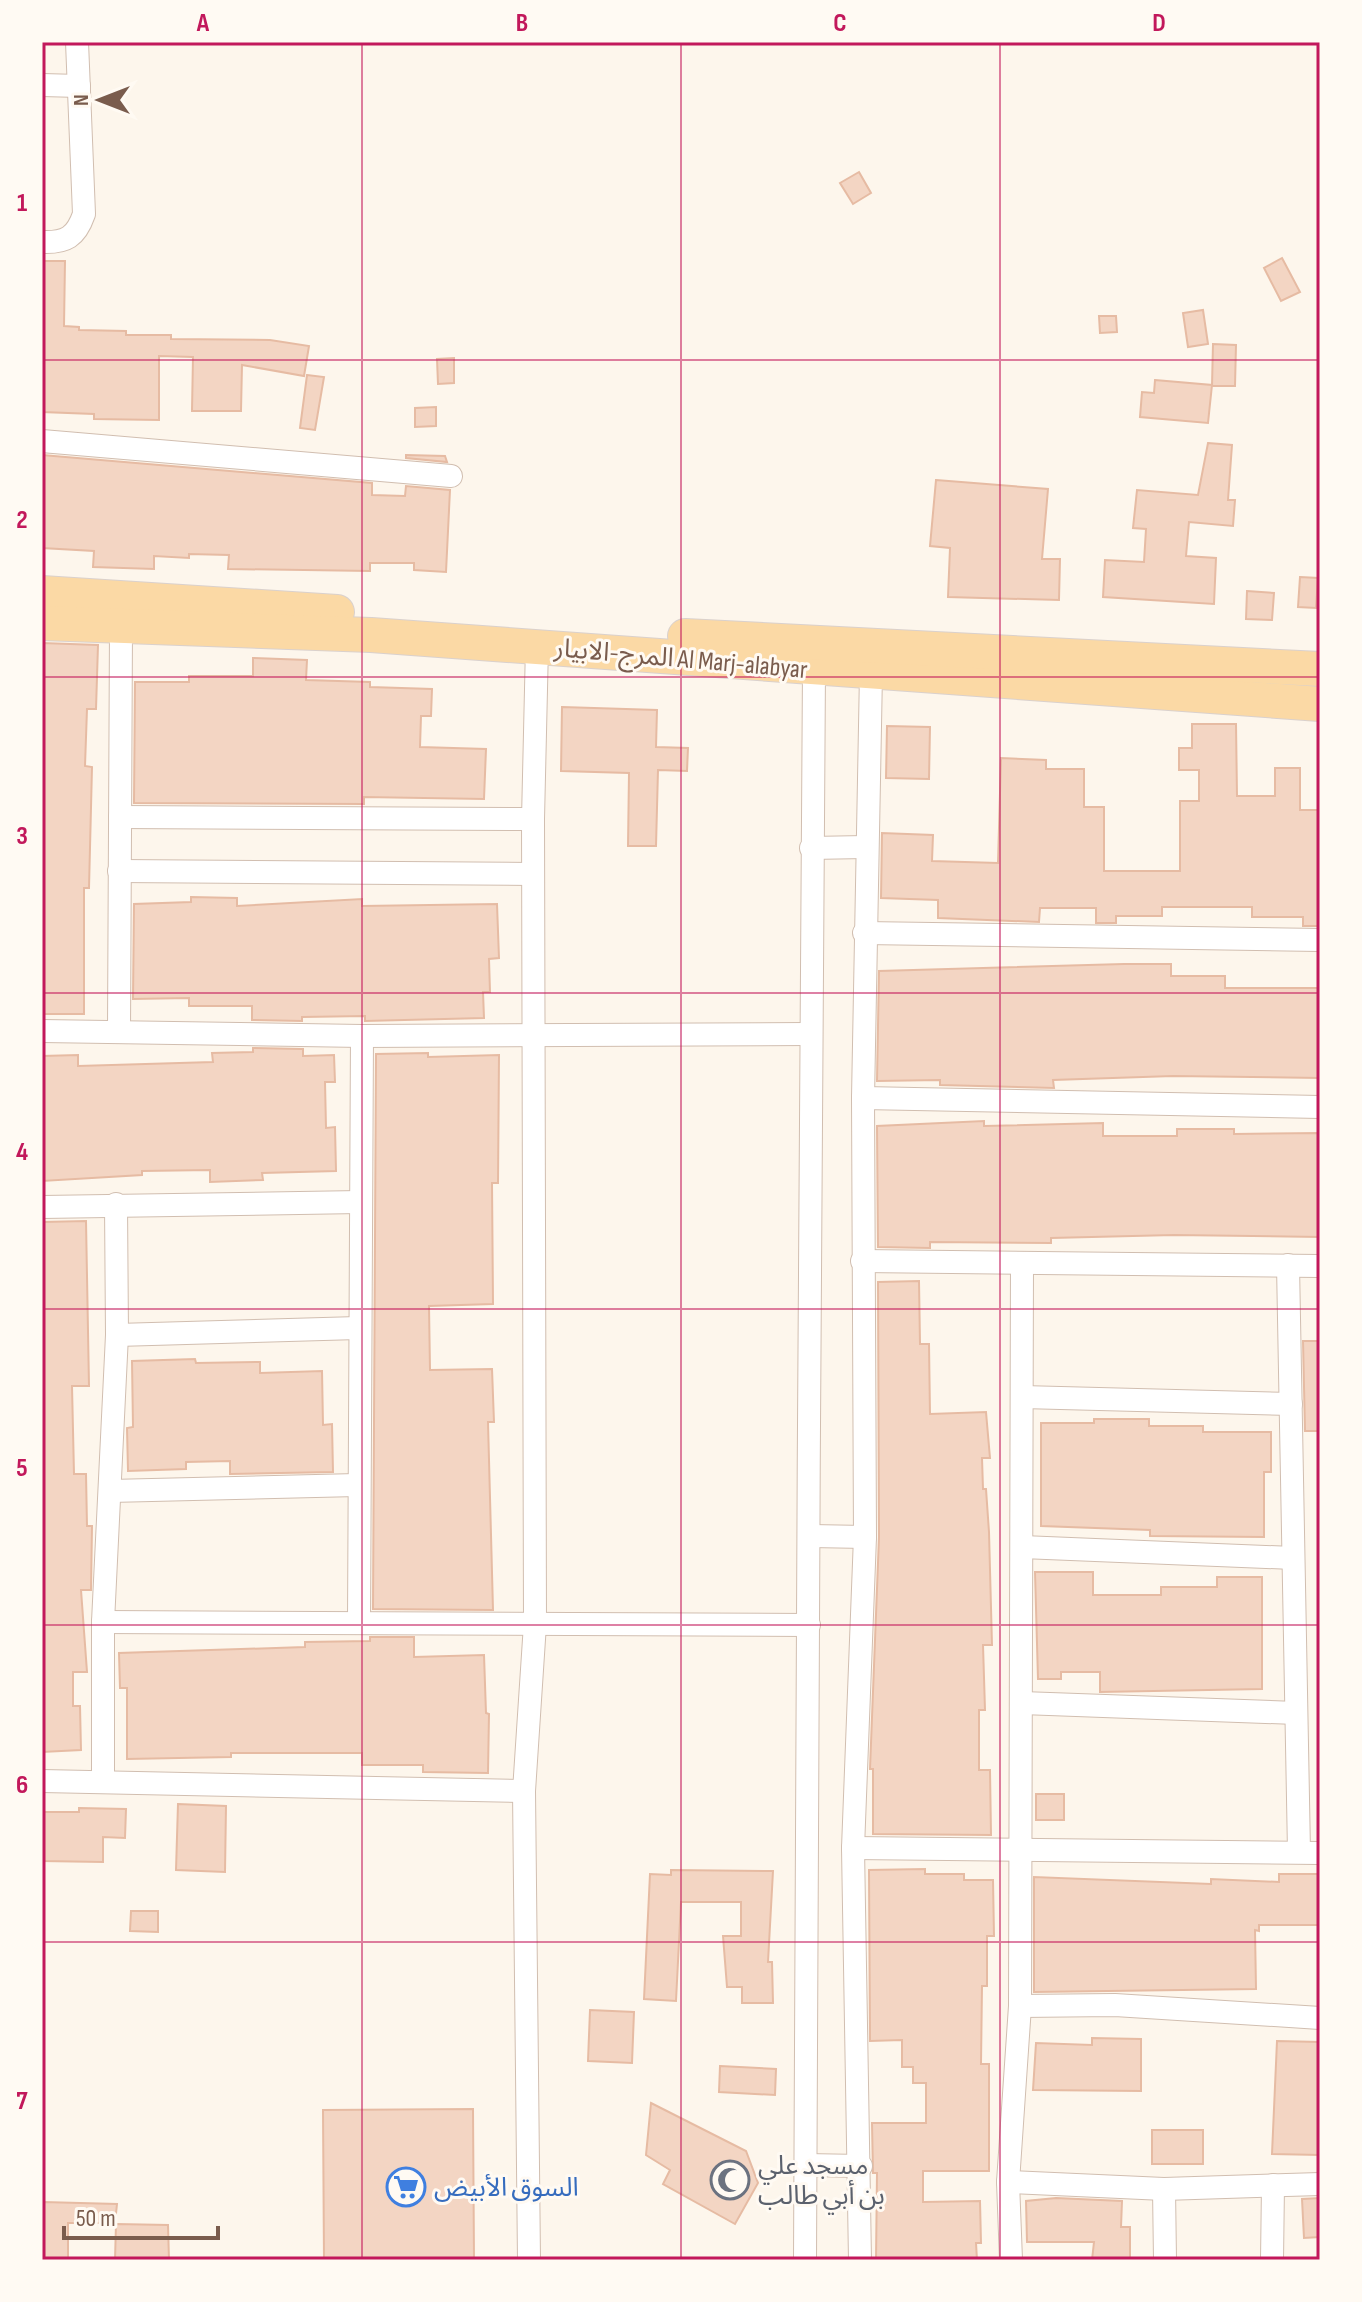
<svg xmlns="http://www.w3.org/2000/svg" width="1362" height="2302" font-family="'Sofia Sans Condensed','Noto Sans Arabic',sans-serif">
	<rect width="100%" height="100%" fill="#fdf6ec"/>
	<g fill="#f3d5c3" stroke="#e6bba3" stroke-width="2">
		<polygon points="859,172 871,193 853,204 840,183"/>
		<polygon points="1282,258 1300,292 1281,301 1264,268"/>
		<polygon points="42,261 65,261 64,326 79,327 79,330 126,331 126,335 171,335 171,339 270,340 309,346 304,376 242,365 241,411 192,411 193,357 159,356 159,420 94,419 94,414 42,412"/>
		<polygon points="1203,310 1208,344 1188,347 1183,313"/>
		<polygon points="1099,316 1116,316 1117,332 1100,333"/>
		<polygon points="1213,344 1236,345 1235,386 1212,386"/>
		<polygon points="454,358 454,383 438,384 437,359"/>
		<polygon points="307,375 324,377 315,430 300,428"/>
		<polygon points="1155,380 1212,385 1208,423 1140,417 1142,392 1154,393"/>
		<polygon points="436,407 436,426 415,427 415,408"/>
		<polygon points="1208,443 1232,445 1228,500 1235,500 1233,526 1189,522 1186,556 1216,558 1214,604 1103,597 1105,560 1144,562 1146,529 1133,528 1137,490 1198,495"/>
		<polygon points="42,455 372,483 372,495 405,496 406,486 450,490 446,572 414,570 414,563 370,563 370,571 228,569 229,555 189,554 189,558 154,556 154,569 93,567 94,551 42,548"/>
		<polygon points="406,455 445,456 447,462 406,458"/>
		<polygon points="936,480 1048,489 1042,559 1060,559 1059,600 948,597 950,548 930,546"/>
		<polygon points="1300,577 1318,578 1316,608 1298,607"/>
		<polygon points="1247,591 1274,593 1272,620 1246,619"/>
		<polygon points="42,643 98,645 96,709 87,709 85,766 92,767 89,888 84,888 84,1014 42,1014"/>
		<polygon points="253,658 307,660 306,680 370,682 370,687 432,689 431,716 421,716 420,747 486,749 484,799 364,797 364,804 134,803 135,682 189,682 189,676 253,676"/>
		<polygon points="562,707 657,710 656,747 688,748 687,771 658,770 656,846 628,846 629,773 561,771"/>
		<polygon points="1192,724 1236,724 1237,796 1275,796 1275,768 1300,768 1300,810 1320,810 1320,926 1303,926 1303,917 1252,917 1252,907 1162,907 1162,916 1116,916 1116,923 1096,923 1096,908 1040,908 1039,922 938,918 938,900 881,898 882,833 933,835 932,861 998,863 1001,758 1046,760 1046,769 1084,769 1084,807 1104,807 1104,871 1180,871 1180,801 1199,801 1199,770 1179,770 1179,748 1192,748"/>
		<polygon points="887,726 930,727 929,779 886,778"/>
		<polygon points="191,897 237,898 237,906 362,899 362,906 497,904 499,958 489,959 490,992 483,992 484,1018 365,1021 365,1016 302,1017 302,1021 252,1020 252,1006 189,1006 189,998 133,999 134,904 191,902"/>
		<polygon points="1124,964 1171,964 1171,976 1225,976 1225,988 1320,988 1320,1078 1173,1076 1053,1080 1054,1088 940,1085 940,1080 877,1081 879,971"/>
		<polygon points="253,1048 303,1049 303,1056 334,1055 335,1082 325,1082 326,1128 335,1127 336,1171 262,1173 263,1180 210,1182 210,1170 142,1171 142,1175 42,1181 42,1056 78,1055 78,1066 213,1062 212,1053 253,1052"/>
		<polygon points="428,1053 428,1057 499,1055 498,1183 492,1183 493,1304 429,1306 430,1370 492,1369 494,1422 488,1422 493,1610 373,1609 376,1054"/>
		<polygon points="984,1121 984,1126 1103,1123 1103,1136 1177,1136 1177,1129 1234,1129 1234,1134 1320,1133 1320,1237 1174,1235 1051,1238 1051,1243 930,1242 930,1248 878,1247 877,1126"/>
		<polygon points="86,1221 89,1386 72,1386 74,1474 86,1474 87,1526 92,1526 91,1590 81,1590 87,1672 73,1672 73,1706 80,1706 81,1750 42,1752 42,1222"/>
		<polygon points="919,1281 920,1344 929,1344 930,1414 986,1412 990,1458 982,1458 983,1489 986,1489 989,1532 992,1645 983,1645 985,1710 979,1710 979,1770 990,1770 991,1835 873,1834 873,1769 870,1769 879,1537 878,1282"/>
		<polygon points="1303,1341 1320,1341 1320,1431 1305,1431"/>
		<polygon points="195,1359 196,1363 260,1362 260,1373 322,1371 323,1425 332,1424 333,1472 230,1474 230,1461 186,1462 186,1469 128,1471 127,1428 133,1427 132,1361"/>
		<polygon points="1094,1419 1149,1419 1149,1426 1203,1426 1203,1432 1271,1432 1271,1472 1264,1472 1264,1537 1150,1536 1150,1530 1041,1526 1041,1423 1094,1423"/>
		<polygon points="1035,1572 1093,1572 1093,1595 1161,1595 1161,1587 1217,1587 1217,1577 1262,1577 1262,1689 1100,1692 1100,1672 1061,1672 1061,1679 1038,1679"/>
		<polygon points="370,1637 414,1637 414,1657 484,1655 486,1713 489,1714 488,1773 423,1772 423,1765 362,1765 362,1753 231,1753 231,1757 127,1759 127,1688 120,1688 119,1653 305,1647 305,1642 370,1641"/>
		<rect x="1036" y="1794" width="28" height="26"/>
		<polygon points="178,1804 226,1806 225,1872 176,1870"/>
		<polygon points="79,1808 126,1809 125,1838 103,1837 103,1862 42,1861 42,1812 79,1812"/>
		<polygon points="925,1869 925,1874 964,1874 964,1880 993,1880 994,1936 987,1936 987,1986 982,1986 981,2064 989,2064 989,2171 923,2171 923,2202 980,2201 981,2243 976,2243 977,2260 876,2260 877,2173 873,2173 872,2123 926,2123 926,2083 913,2083 913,2067 902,2067 902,2040 870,2041 869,1870"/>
		<polygon points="671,1870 773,1871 768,1962 772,1962 773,2003 742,2003 742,1987 727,1987 723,1936 741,1936 741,1902 681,1902 676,2001 644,1999 650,1874 671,1875"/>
		<polygon points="1279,1874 1320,1874 1320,1925 1259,1925 1259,1931 1255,1930 1256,1989 1034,1992 1034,1877 1211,1884 1211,1879 1279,1882"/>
		<polygon points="131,1911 158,1911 158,1932 130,1931"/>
		<polygon points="590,2010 634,2012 632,2063 588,2061"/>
		<polygon points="1092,2038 1141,2039 1141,2091 1033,2090 1036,2043 1092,2045"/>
		<polygon points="1277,2041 1320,2042 1320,2155 1272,2154"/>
		<polygon points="720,2066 776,2069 775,2095 719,2092"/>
		<polygon points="651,2103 746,2151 758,2183 735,2224 663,2184 670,2170 646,2155"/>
		<polygon points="473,2109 474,2260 324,2260 323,2110"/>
		<rect x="1152" y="2130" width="51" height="34"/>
		<polygon points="1056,2198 1122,2201 1121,2227 1130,2227 1130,2260 1092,2260 1094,2242 1027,2242 1026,2201"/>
		<polygon points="1320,2198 1320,2237 1304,2238 1302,2199"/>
		<polygon points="43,2202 117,2204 115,2223 68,2223 68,2260 44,2260"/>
		<polygon points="116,2224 168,2225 169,2260 115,2260"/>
	</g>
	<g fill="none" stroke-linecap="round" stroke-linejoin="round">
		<g stroke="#d1beb0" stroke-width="24">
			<g id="street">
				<polyline points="42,85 79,86"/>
				<path d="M 42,242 C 66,243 76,237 84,214 L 77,42"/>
				<polyline points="42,441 451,476"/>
				<polyline points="120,817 533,819"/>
				<polyline points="811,848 865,847"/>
				<polyline points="119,871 533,874"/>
				<polyline points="864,933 1320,940"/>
				<polyline points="42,1031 362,1036 809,1034"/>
				<polyline points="119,1032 121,629"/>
				<polyline points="863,1098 1320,1107"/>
				<polyline points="42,1207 360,1202"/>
				<polyline points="862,1261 1320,1266"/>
				<polyline points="1288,1265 1299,1852"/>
				<polyline points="117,1335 358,1328"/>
				<polyline points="1022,1397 1291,1404"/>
				<polyline points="110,1491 357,1485"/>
				<polyline points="811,1536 865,1537"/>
				<polyline points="1022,1547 1293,1558"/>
				<polyline points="103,1622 809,1625"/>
				<polyline points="359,1623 362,1036"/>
				<polyline points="1022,1703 1296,1713"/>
				<polyline points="42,1781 524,1791"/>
				<polyline points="103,1782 103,1622 117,1335 116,1204"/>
				<polyline points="853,1848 1320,1853"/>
				<polyline points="1020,2006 1115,2005 1320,2018"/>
				<polyline points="806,2165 861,2166"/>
				<polyline points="1008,2182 1164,2189 1320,2184"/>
				<polyline points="1164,2189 1165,2260"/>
				<polyline points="529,2260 524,1791 535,1624 533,819 537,646"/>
				<path d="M 805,2260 C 811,1730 806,1199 814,669"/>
				<polyline points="860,2260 853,1848 865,1537 863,1098 871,673"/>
				<polyline points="1011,2260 1008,2182 1020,2006 1022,1263"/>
				<polyline points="1272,2260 1273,2185"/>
			</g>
		</g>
		<g stroke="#dad1cd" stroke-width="36">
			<g id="primary">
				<polyline points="42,593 337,612"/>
				<polyline points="42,623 371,635 1320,704"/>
				<polyline points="685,636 1320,669"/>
			</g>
		</g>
		<use href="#street" stroke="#fff" stroke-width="22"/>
		<use href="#primary" stroke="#fbd9a5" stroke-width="34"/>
	</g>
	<path fill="none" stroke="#c2185b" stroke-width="2" stroke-opacity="0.55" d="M 362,42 L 362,2260M 681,42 L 681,2260M 1000,42 L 1000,2260M 42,360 L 1320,360M 42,677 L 1320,677M 42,993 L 1320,993M 42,1309 L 1320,1309M 42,1625 L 1320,1625M 42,1942 L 1320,1942"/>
	<defs>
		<g id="mosque-ring" transform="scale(2)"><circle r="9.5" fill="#fffaf3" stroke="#6b7280" stroke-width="1.5"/><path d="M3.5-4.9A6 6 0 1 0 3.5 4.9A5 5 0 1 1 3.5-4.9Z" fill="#6b7280"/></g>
		<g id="supermarket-ring" transform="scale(2)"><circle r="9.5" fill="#fffaf3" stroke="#3f7fe0" stroke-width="1.5"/><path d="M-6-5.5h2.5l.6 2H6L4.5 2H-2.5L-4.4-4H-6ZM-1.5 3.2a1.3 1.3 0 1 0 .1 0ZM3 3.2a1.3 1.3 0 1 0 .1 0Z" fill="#3f7fe0"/></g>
	</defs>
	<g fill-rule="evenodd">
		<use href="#mosque-ring" x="730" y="2180"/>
		<use href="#supermarket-ring" x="406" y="2187"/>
	</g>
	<g text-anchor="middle" stroke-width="6" stroke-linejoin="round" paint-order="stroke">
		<g font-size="26" fill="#7a5c4d" stroke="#fffaf3">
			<text transform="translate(681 658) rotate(5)" y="9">المرج-الابيار Al Marj-alabyar</text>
		</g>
		<g font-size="26" fill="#5b616d" stroke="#fffaf3" text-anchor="start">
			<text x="758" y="2174">مسجد علي<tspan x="758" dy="30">بن أبي طالب</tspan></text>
		</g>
		<g font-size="26" fill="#366cbe" stroke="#fffaf3" text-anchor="start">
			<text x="434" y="2196">السوق الأبيض</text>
		</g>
	</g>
	<rect width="1362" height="2302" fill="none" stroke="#fffaf3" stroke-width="88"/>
	<g transform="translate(100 100) rotate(270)" stroke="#fffaf3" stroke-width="6" paint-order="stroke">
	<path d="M0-6L14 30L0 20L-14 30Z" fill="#7a5c4d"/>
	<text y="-12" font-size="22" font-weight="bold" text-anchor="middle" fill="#7a5c4d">N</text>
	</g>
	<path d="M64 2226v12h154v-12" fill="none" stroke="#7a5c4d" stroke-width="4"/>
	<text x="76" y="2226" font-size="24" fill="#7a5c4d" stroke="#fffaf3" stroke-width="6" paint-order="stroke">50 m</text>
	<rect x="44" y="44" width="1274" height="2214" fill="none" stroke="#c2185b" stroke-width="3"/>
	<g font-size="26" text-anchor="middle" font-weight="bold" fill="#c2185b">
		<text x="203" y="31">A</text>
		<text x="522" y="31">B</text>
		<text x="840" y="31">C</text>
		<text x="1159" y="31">D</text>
		<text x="22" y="211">1</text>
		<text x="22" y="528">2</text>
		<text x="22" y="844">3</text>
		<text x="22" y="1160">4</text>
		<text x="22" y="1476">5</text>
		<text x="22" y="1793">6</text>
		<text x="22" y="2109">7</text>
	</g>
</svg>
